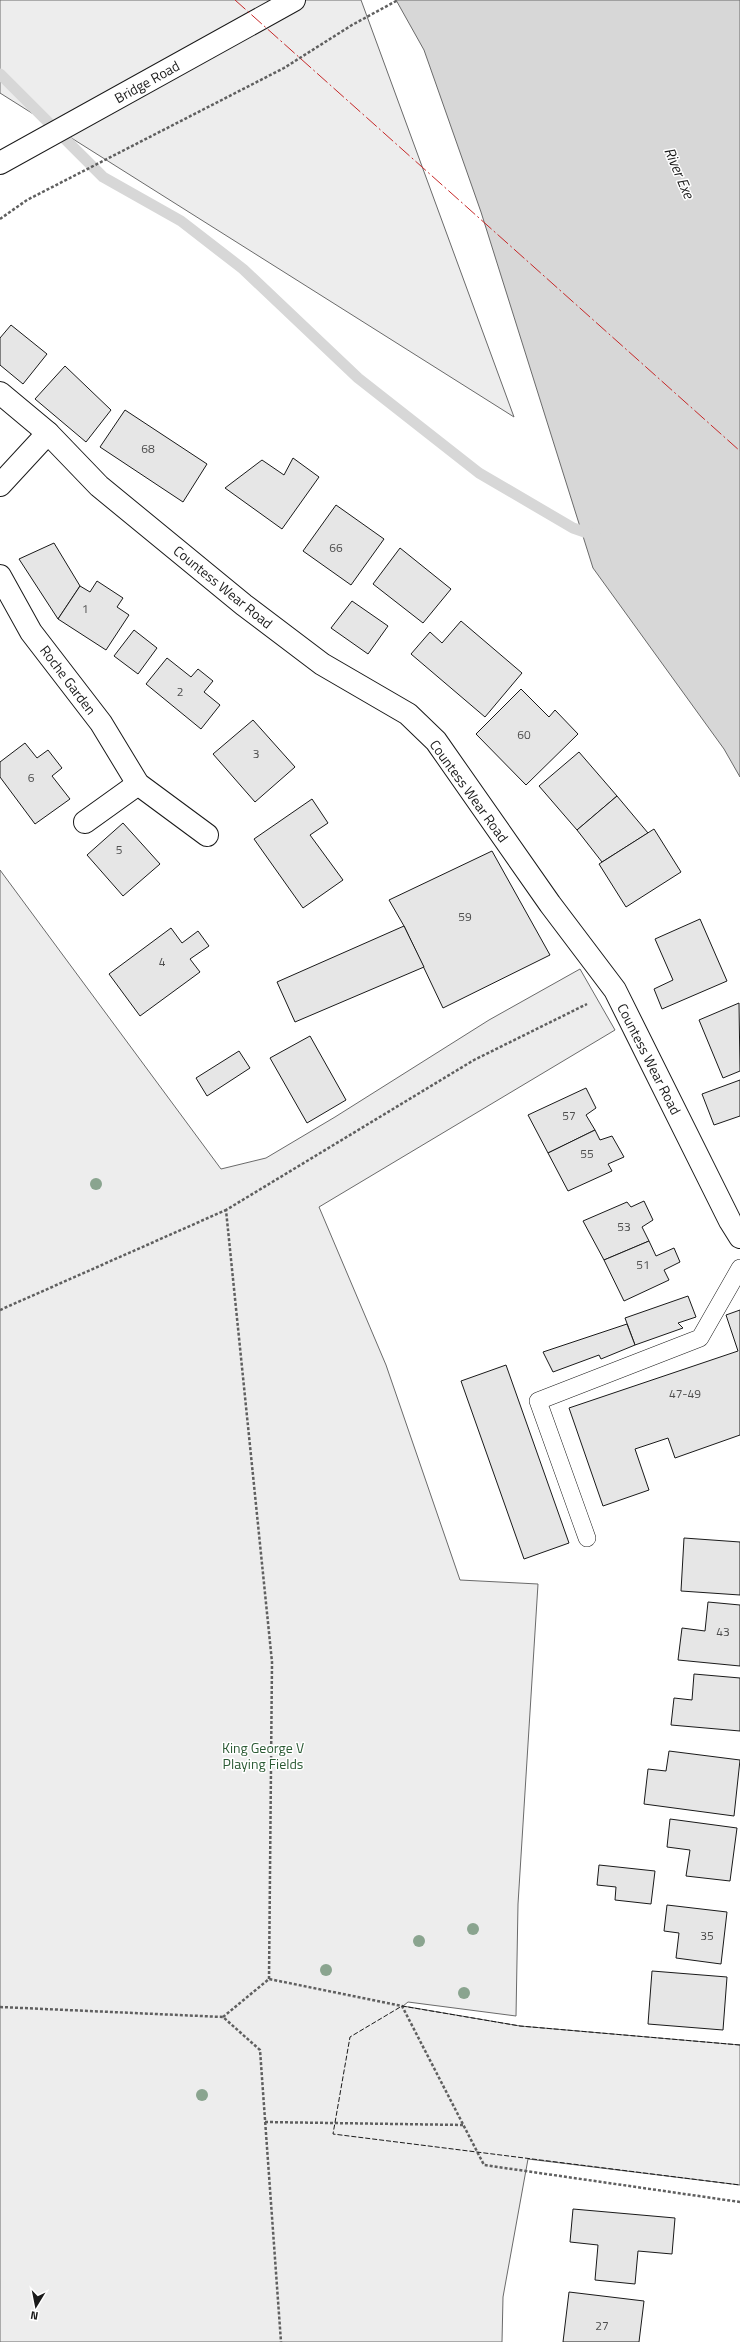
<svg xmlns="http://www.w3.org/2000/svg" width="740" height="2342" font-family="'Titillium Web',sans-serif">
	<rect width="100%" height="100%" fill="#fff"/>
	<g fill="#ededed" stroke="#6a6a6a">
		<polygon points="0,0 361,0 514,417 0,93"/>
		<polygon points="0,870 221,1169 266,1158 335,1117 489,1020 580,969 615,1030 319,1207 386,1365 460,1580 538,1584 518,1904 516,2016 408,2002 403,2006 520,2026 740,2045 740,2185 528,2159 503,2297 502,2342 0,2342"/>
	</g>
	<polygon fill="#d7d7d7" stroke="#6a6a6a" points="396,0 740,0 740,777 724,749 593,568 481,212 424,50"/>
	<g fill="none" stroke-linecap="round" stroke-linejoin="round">
		<polyline stroke="#d7d7d7" stroke-width="11" points="0,74 103,177 181,221 243,269 358,378 479,473 573,528 596,536"/>
	</g>
	<g fill="#e6e6e6" stroke="#1a1a1a">
		<polygon points="11,325 47,354 23,384 0,365 0,338"/>
		<polygon points="65,366 111,410 86,442 35,399"/>
		<polygon points="125,410 207,464 183,502 100,447"/>
		<polygon points="293,458 319,477 282,529 225,488 262,460 284,475"/>
		<polygon points="336,505 384,539 351,585 303,551"/>
		<polygon points="54,543 80,586 58,619 19,559"/>
		<polygon points="400,548 451,589 423,623 373,584"/>
		<polygon points="97,581 123,598 117,607 129,615 106,650 58,619 80,586 90,592"/>
		<polygon points="352,601 388,626 368,654 331,628"/>
		<polygon points="461,621 522,673 485,717 411,654 430,632 442,643"/>
		<polygon points="134,630 157,648 138,674 114,656"/>
		<polygon points="167,658 191,677 198,669 213,681 204,692 220,705 201,729 146,684"/>
		<polygon points="521,689 549,717 555,710 578,734 526,785 476,734"/>
		<polygon points="253,720 295,767 255,802 213,754"/>
		<polygon points="25,743 37,758 48,750 62,768 52,776 70,799 35,824 0,777 0,762"/>
		<polygon points="579,752 617,796 577,830 539,786"/>
		<polygon points="617,796 648,833 602,862 577,830"/>
		<polygon points="312,799 328,823 310,835 343,880 303,908 254,839"/>
		<polygon points="123,823 160,864 123,896 87,855"/>
		<polygon points="654,829 681,872 626,907 599,864"/>
		<polygon points="492,851 550,955 443,1008 404,926 389,900"/>
		<polygon points="700,919 727,981 662,1009 654,989 673,980 655,939"/>
		<polygon points="404,926 424,967 295,1022 277,982"/>
		<polygon points="171,928 182,943 198,931 209,946 190,959 200,972 140,1016 109,974"/>
		<polygon points="739,1003 740,1071 723,1078 699,1020"/>
		<polygon points="310,1036 346,1100 307,1123 270,1058"/>
		<polygon points="239,1051 250,1068 207,1096 196,1078"/>
		<polygon points="740,1080 740,1116 714,1125 702,1094"/>
		<polygon points="586,1088 596,1108 586,1115 595,1130 548,1153 528,1115"/>
		<polygon points="595,1130 600,1140 612,1136 624,1157 608,1164 612,1171 568,1191 548,1153"/>
		<polygon points="644,1201 653,1220 642,1227 649,1241 604,1260 583,1221 627,1202 631,1207"/>
		<polygon points="649,1241 656,1256 674,1248 680,1262 664,1270 669,1280 624,1301 604,1260"/>
		<polygon points="688,1296 696,1317 678,1323 683,1328 635,1345 625,1318"/>
		<polygon points="740,1310 740,1435 675,1458 668,1438 635,1449 649,1490 603,1506 569,1408 738,1351 726,1315"/>
		<polygon points="627,1324 635,1345 601,1359 599,1355 553,1372 543,1352"/>
		<polygon points="506,1365 569,1543 524,1559 461,1381"/>
		<polygon points="684,1538 740,1542 740,1595 681,1591"/>
		<polygon points="708,1602 740,1605 740,1666 678,1660 682,1628 705,1631"/>
		<polygon points="694,1674 740,1678 740,1731 671,1725 674,1698 692,1700"/>
		<polygon points="669,1751 740,1760 734,1816 644,1804 648,1769 666,1771"/>
		<polygon points="670,1819 737,1828 730,1881 686,1876 690,1850 667,1847"/>
		<polygon points="599,1865 655,1871 651,1904 615,1900 616,1887 597,1885"/>
		<polygon points="667,1905 727,1912 721,1964 676,1958 679,1933 664,1931"/>
		<polygon points="652,1971 727,1977 723,2030 648,2024"/>
		<polygon points="573,2209 675,2218 672,2254 638,2251 635,2284 595,2280 598,2245 570,2242"/>
		<polygon points="569,2292 644,2301 639,2342 563,2342"/>
	</g>
	<g fill="none" stroke-linecap="round" stroke-linejoin="round">
		<g stroke="#1a1a1a" stroke-width="18">
			<polyline id="service" points="587,1538 538,1401 700,1338 740,1268"/>
		</g>
		<g stroke="#1a1a1a" stroke-width="24">
			<g id="minor">
				<polyline points="0,393 48,433 99,486 244,605 322,664 408,714 436,741 550,904 615,990 730,1221 740,1237"/>
				<polyline points="0,485 48,433"/>
				<polyline points="0,576 31,632 101,723 138,784 207,835"/>
				<polyline points="85,822 138,784"/>
			</g>
		</g>
		<g stroke="#1a1a1a" stroke-width="24">
			<polyline id="primary" points="0,163 294,0"/>
		</g>
		<g stroke="#5f5f5f" stroke-width="2.5" stroke-dasharray="3 2" stroke-linecap="butt">
			<polyline points="0,219 27,200 284,68 352,25 398,0"/>
			<polyline points="0,1310 226,1210"/>
			<polyline points="269,1979 272,1662 226,1210 474,1060 587,1004"/>
			<polyline points="0,2007 223,2017 260,2050 281,2342"/>
			<polyline points="223,2017 269,1979 402,2006 484,2165 740,2202"/>
			<polyline points="265,2122 464,2125"/>
		</g>
		<use href="#service" stroke="#fff" stroke-width="17"/>
		<use href="#minor" stroke="#fff" stroke-width="22"/>
		<use href="#primary" stroke="#fff" stroke-width="22"/>
		<polyline stroke="#1a1a1a" stroke-width="1" stroke-dasharray="5 2" stroke-linecap="butt" points="740,2045 520,2026 402,2006 350,2037 333,2134 740,2185"/>
		<polyline stroke="#c62828" stroke-width="1" stroke-dasharray="14 3 2 3" stroke-linecap="butt" points="235,0 740,451"/>
	</g>
	<g fill="#8aa48f">
		<circle cx="96" cy="1184" r="6"/>
		<circle cx="473" cy="1929" r="6"/>
		<circle cx="419" cy="1941" r="6"/>
		<circle cx="326" cy="1970" r="6"/>
		<circle cx="464" cy="1993" r="6"/>
		<circle cx="202" cy="2095" r="6"/>
	</g>
	<g text-anchor="middle" stroke-width="3" stroke-linejoin="round" paint-order="stroke">
		<g font-size="12" fill="#4d4d4d">
			<text x="148" y="453">68</text>
			<text x="336" y="552">66</text>
			<text x="85" y="613">1</text>
			<text x="180" y="696">2</text>
			<text x="524" y="739">60</text>
			<text x="256" y="758">3</text>
			<text x="31" y="782">6</text>
			<text x="119" y="854">5</text>
			<text x="465" y="921">59</text>
			<text x="162" y="966">4</text>
			<text x="569" y="1120">57</text>
			<text x="587" y="1158">55</text>
			<text x="624" y="1231">53</text>
			<text x="643" y="1269">51</text>
			<text x="685" y="1398">47-49</text>
			<text x="723" y="1636">43</text>
			<text x="707" y="1940">35</text>
			<text x="602" y="2330">27</text>
		</g>
		<g font-size="14" fill="#1a1a1a" stroke="#fff">
			<text transform="translate(147 82) rotate(-29)" y="5">Bridge Road</text>
			<text transform="translate(223 587) rotate(39)" y="5">Countess Wear Road</text>
			<text transform="translate(68 680) rotate(53)" y="5">Roche Garden</text>
			<text transform="translate(469 791) rotate(54)" y="5">Countess Wear Road</text>
			<text transform="translate(649 1059) rotate(63)" y="5">Countess Wear Road</text>
		</g>
		<g font-size="14" fill="#2b5a34" stroke="#fff">
			<text x="263" y="1753">King George V<tspan x="263" dy="16">Playing Fields</tspan></text>
		</g>
		<g font-size="15" font-style="italic" fill="#1a1a1a" stroke="#fff">
			<text transform="translate(679 173) rotate(67)" y="5">River Exe</text>
		</g>
	</g>
	<g transform="translate(36 2306) rotate(190)" stroke="#ffffff" stroke-width="3" paint-order="stroke">
	<path d="M0-3L7 15L0 10L-7 15Z" fill="#1a1a1a"/>
	<text y="-6" font-size="11" font-weight="bold" text-anchor="middle" fill="#1a1a1a">N</text>
	</g>
</svg>
